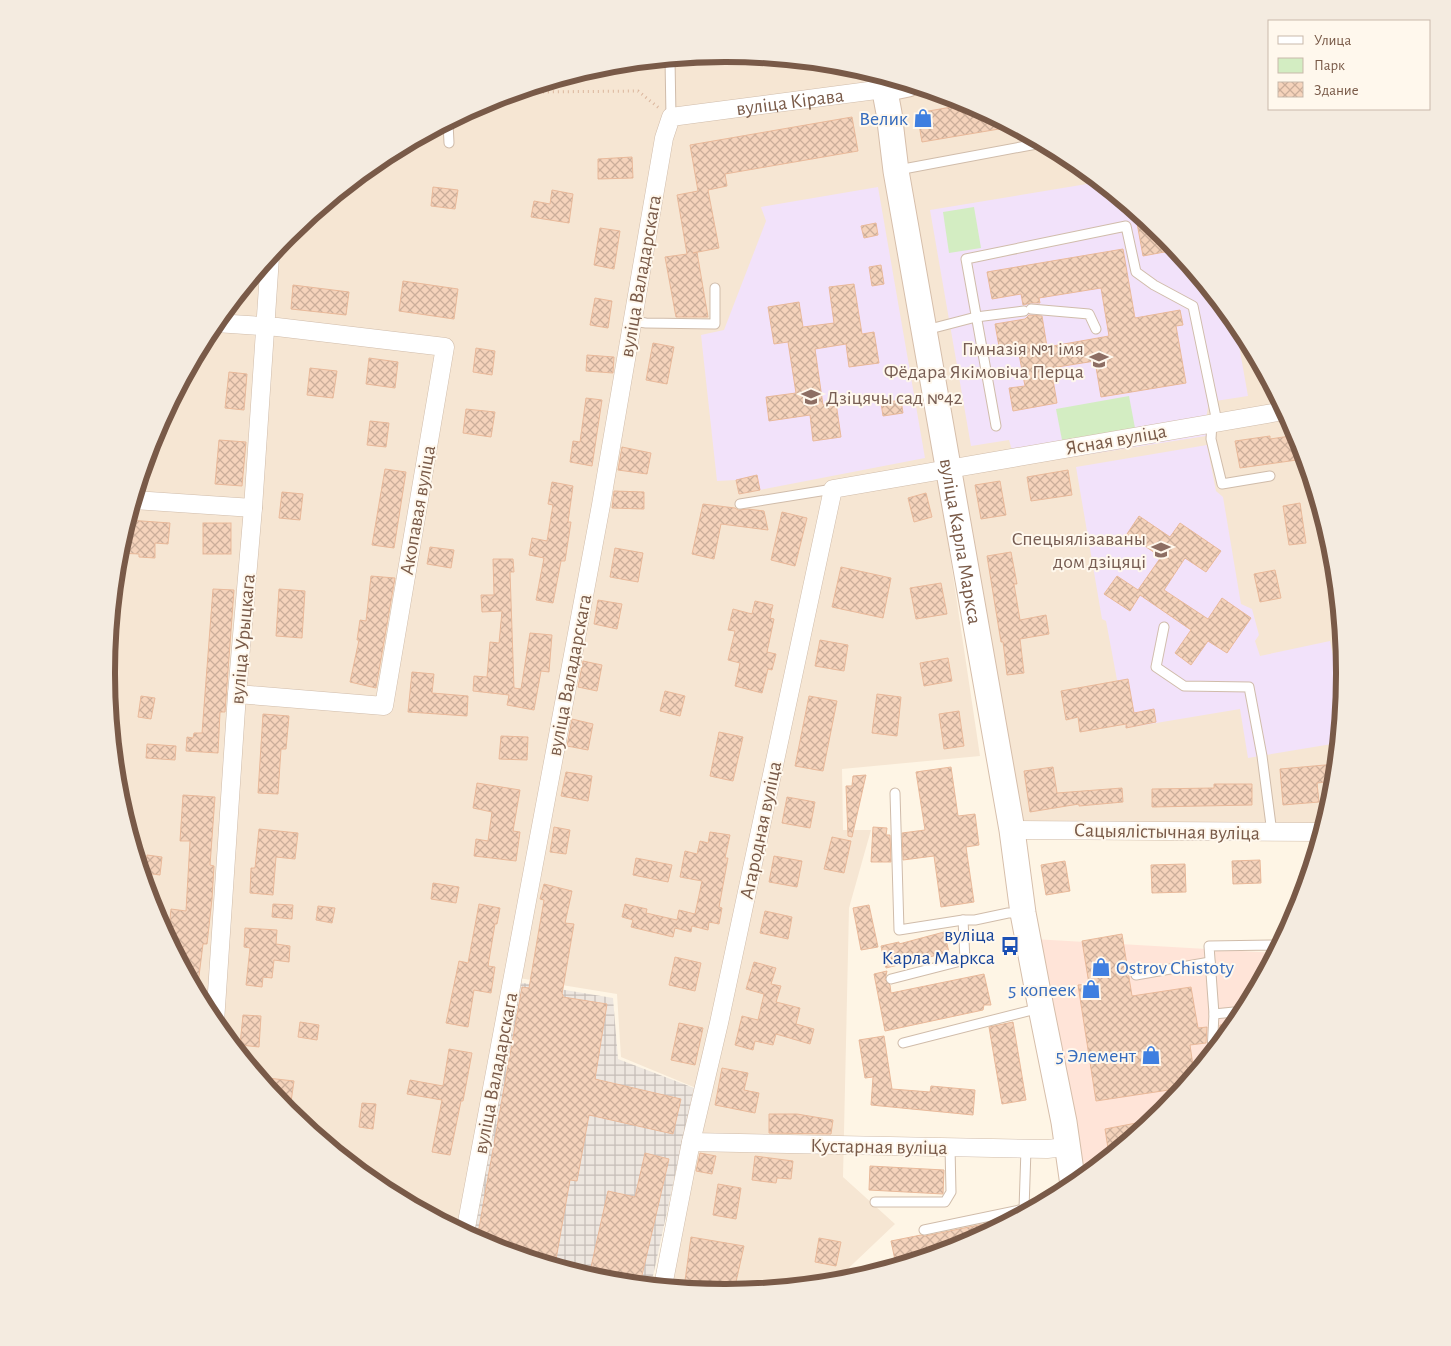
<svg xmlns="http://www.w3.org/2000/svg" width="1451" height="1346" font-family="'Alegreya Sans',sans-serif">
	<defs>
		<pattern id="industrial-grid" width="8" height="8" patternUnits="userSpaceOnUse" patternTransform="scale(1.25)"><rect width="8" height="8" fill="#ede6df"/><path d="M0 4h8M4 0v8" fill="none" stroke="#c5bdb7"/></pattern>
		<pattern id="building-cross-hatch" width="8" height="8" patternUnits="userSpaceOnUse" patternTransform="scale(1.25)"><rect width="8" height="8" fill="#f5d3bb"/><path d="M0 0l8 8M0 8l8-8" fill="none" stroke="#cbae9a"/></pattern>
	</defs>
	<rect width="100%" height="100%" fill="#fef5e5"/>
	<g fill="#f6e6d3">
		<polygon points="726,54 847,66 878,75 980,756 842,769 843,830 871,830 849,908 843,1177 895,1224 835,1281 725,1292 656,1285 696,1088 621,1057 617,994 507,976 459,1229 381,1188 287,1111 210,1017 153,910 118,794 106,673 118,552 154,436 211,329 288,235 382,158 489,101 605,66"/>
		<polygon points="918,88 963,101 1070,158 1164,235 1241,329 1298,436 1333,552 1345,673 1333,794 1324,824 1019,823 891,92"/>
	</g>
	<polygon fill="#ffe4d8" points="1033,939 1275,953 1240,1017 1163,1111 1076,1182"/>
	<polygon fill="url(#industrial-grid)" points="517,982 613,998 618,1059 694,1088 651,1285 604,1280 488,1245 472,1236"/>
	<g fill="#f2e2fa">
		<polygon points="1099,182 1135,212 1143,255 1159,253 1178,252 1235,323 1248,396 1209,402 1205,424 1206,436 1014,466 1014,457 1009,440 971,446 930,210"/>
		<polygon points="878,187 925,458 739,494 736,480 717,481 701,335 724,330 766,221 761,207"/>
		<polygon points="1207,445 1216,491 1223,497 1241,604 1252,609 1259,635 1255,641 1260,656 1330,641 1342,701 1338,743 1248,758 1240,709 1126,728 1106,621 1102,619 1076,467"/>
	</g>
	<g fill="#d3edc2">
		<polygon points="974,207 981,248 949,253 943,212"/>
		<polygon points="1129,396 1135,428 1062,440 1056,409"/>
	</g>
	<g fill="url(#building-cross-hatch)" stroke="#e9b99a">
		<polygon points="969,104 1011,127 922,142 917,113"/>
		<polygon points="852,117 858,151 725,174 727,186 708,190 719,248 693,253 697,252 708,317 676,317 665,257 687,254 677,195 698,191 690,145"/>
		<polygon points="632,157 633,178 598,179 598,159"/>
		<polygon points="433,187 458,190 455,209 431,206"/>
		<polygon points="552,190 573,194 569,223 531,217 534,201 550,204"/>
		<polygon points="1135,212 1164,235 1175,250 1143,256"/>
		<polygon points="876,223 878,235 864,238 861,226"/>
		<polygon points="600,228 620,231 614,269 594,265"/>
		<polygon points="1123,249 1135,318 1180,310 1183,325 1176,326 1186,383 1101,397 1095,361 1051,368 1057,403 1013,411 1009,388 1025,386 1018,349 1000,352 995,324 1025,319 1029,315 1042,316 1047,347 1109,336 1101,288 1039,298 1040,303 1031,303 1023,305 1021,294 992,299 987,272"/>
		<polygon points="881,265 884,284 872,286 869,267"/>
		<polygon points="403,281 458,289 454,319 399,311"/>
		<polygon points="854,284 862,334 874,332 879,363 849,367 846,344 815,349 823,405 836,403 841,437 813,441 810,415 769,421 766,397 796,393 788,342 774,344 768,307 799,302 803,327 834,323 829,287"/>
		<polygon points="293,285 349,292 346,315 291,309"/>
		<polygon points="595,298 612,301 608,328 590,325"/>
		<polygon points="653,343 674,347 667,384 646,380"/>
		<polygon points="476,348 495,351 492,375 473,372"/>
		<polygon points="587,355 614,357 613,373 586,371"/>
		<polygon points="369,358 398,362 395,388 366,384"/>
		<polygon points="310,368 337,371 333,398 307,395"/>
		<polygon points="229,372 247,374 244,410 225,408"/>
		<polygon points="586,398 602,400 592,466 570,462 573,441 580,442"/>
		<polygon points="901,400 903,413 883,416 881,403"/>
		<polygon points="466,409 495,412 491,437 463,433"/>
		<polygon points="370,421 389,423 386,447 367,445"/>
		<polygon points="1297,435 1304,459 1240,468 1235,441 1270,436 1270,439"/>
		<polygon points="219,440 246,442 242,486 215,484"/>
		<polygon points="622,447 651,453 647,474 618,470"/>
		<polygon points="385,469 406,472 394,548 372,545"/>
		<polygon points="1068,470 1072,495 1031,501 1027,477"/>
		<polygon points="757,475 760,490 739,494 736,480"/>
		<polygon points="1000,481 1006,515 981,519 975,485"/>
		<polygon points="552,482 573,486 568,522 571,522 565,561 561,561 553,603 536,600 544,558 529,555 532,538 547,541 553,505 548,504"/>
		<polygon points="614,491 644,492 644,509 612,508"/>
		<polygon points="282,492 303,494 300,520 279,518"/>
		<polygon points="926,493 932,517 914,522 908,498"/>
		<polygon points="1300,503 1306,543 1289,545 1283,506"/>
		<polygon points="703,504 735,508 738,510 748,509 764,511 768,530 721,524 714,559 692,554"/>
		<polygon points="782,512 807,518 795,566 771,560"/>
		<polygon points="1139,516 1170,537 1180,523 1221,551 1206,572 1185,558 1164,590 1208,619 1222,598 1251,618 1227,653 1208,641 1191,665 1175,653 1191,630 1140,595 1130,611 1104,594 1117,576 1138,590 1161,557 1127,534"/>
		<polygon points="128,520 170,523 168,544 155,543 155,558 139,557 139,554 118,553"/>
		<rect x="203" y="523" width="28" height="31"/>
		<polygon points="430,547 454,550 451,568 427,564"/>
		<polygon points="615,548 643,553 638,582 610,577"/>
		<polygon points="1011,552 1017,584 1014,584 1020,620 1046,615 1049,634 1020,639 1024,673 1007,675 1003,642 1001,642 987,556"/>
		<polygon points="493,559 513,559 514,572 510,572 514,688 521,689 530,633 552,635 549,672 541,671 534,710 507,705 509,695 473,691 474,676 487,677 490,642 499,643 502,611 482,612 481,595 494,595"/>
		<polygon points="841,567 891,578 883,618 832,607"/>
		<polygon points="1275,570 1281,598 1260,602 1254,574"/>
		<polygon points="371,576 395,578 376,688 350,682 359,640 357,640 360,620 366,621"/>
		<polygon points="941,583 947,614 916,619 910,588"/>
		<polygon points="213,589 234,590 225,712 220,712 218,753 186,751 187,737 193,738 194,733 202,733"/>
		<polygon points="279,589 305,591 302,638 276,636"/>
		<polygon points="598,600 622,604 617,629 594,624"/>
		<polygon points="755,601 773,605 770,618 774,619 767,652 776,654 772,670 768,669 762,693 735,686 740,663 728,660 735,631 728,630 733,609 752,614"/>
		<polygon points="820,640 848,645 844,671 815,666"/>
		<polygon points="948,658 952,681 924,686 920,663"/>
		<polygon points="583,661 602,665 597,691 578,687"/>
		<polygon points="412,672 434,674 432,693 468,696 467,716 408,712"/>
		<polygon points="1128,679 1134,713 1154,709 1156,722 1126,728 1126,724 1080,732 1078,717 1066,720 1061,691"/>
		<polygon points="665,691 685,696 680,716 660,711"/>
		<polygon points="877,694 901,697 897,736 872,733"/>
		<polygon points="141,696 155,698 151,719 138,717"/>
		<polygon points="809,696 837,701 823,771 795,766"/>
		<polygon points="959,711 964,746 944,749 939,714"/>
		<polygon points="263,714 289,716 286,749 281,749 278,794 258,793"/>
		<polygon points="572,719 593,724 588,750 567,746"/>
		<polygon points="719,732 743,737 733,781 710,776"/>
		<polygon points="501,736 528,737 527,760 499,759"/>
		<polygon points="147,744 176,746 175,760 146,758"/>
		<polygon points="1336,764 1334,781 1317,783 1319,802 1283,805 1280,769"/>
		<polygon points="951,767 958,816 975,814 979,845 966,847 974,902 941,907 934,856 903,860 902,833 925,830 916,772"/>
		<polygon points="1053,767 1057,793 1122,788 1123,802 1079,806 1079,804 1030,812 1024,771"/>
		<polygon points="566,772 592,776 588,801 561,796"/>
		<polygon points="866,775 852,837 848,836 846,786 852,786 853,776"/>
		<polygon points="477,783 520,790 513,831 520,832 516,861 474,856 476,839 488,841 492,812 473,808"/>
		<polygon points="1214,784 1252,784 1252,805 1152,807 1152,789 1214,788"/>
		<polygon points="183,795 215,797 210,865 214,866 212,899 207,944 203,944 197,992 168,938 171,909 186,911 190,841 180,841"/>
		<polygon points="787,797 815,802 810,828 782,823"/>
		<polygon points="554,827 570,830 566,854 550,852"/>
		<polygon points="873,827 887,828 886,835 890,835 891,862 871,862"/>
		<polygon points="259,829 298,833 295,859 276,857 273,895 250,893 251,868 255,868"/>
		<polygon points="710,832 730,835 725,858 728,858 719,907 722,908 719,924 709,922 708,930 692,926 691,932 675,928 673,937 631,927 633,920 622,917 625,904 647,909 646,913 677,920 679,910 695,914 702,881 680,877 685,851 697,854 700,841 708,843"/>
		<polygon points="832,837 851,841 844,873 824,869"/>
		<polygon points="147,855 162,857 160,875 145,873"/>
		<polygon points="774,856 802,861 797,887 769,882"/>
		<polygon points="636,858 672,865 668,882 633,875"/>
		<polygon points="1260,860 1261,883 1233,884 1232,861"/>
		<polygon points="1065,861 1070,891 1046,895 1041,865"/>
		<polygon points="1185,864 1186,892 1152,893 1151,865"/>
		<polygon points="433,883 459,887 456,903 431,899"/>
		<polygon points="544,884 572,891 565,923 574,924 562,994 563,995 563,997 607,1004 595,1079 681,1099 673,1134 589,1115 577,1181 570,1180 555,1265 488,1245 477,1239 522,987 529,988 544,900 540,899"/>
		<polygon points="273,904 293,905 292,919 272,917"/>
		<polygon points="479,904 500,908 497,924 495,924 488,966 495,967 491,993 474,990 468,1027 446,1023 459,961 468,963"/>
		<polygon points="869,905 878,947 861,950 853,908"/>
		<polygon points="318,906 335,908 332,923 316,920"/>
		<polygon points="765,911 792,917 788,939 760,933"/>
		<polygon points="245,928 277,930 276,944 290,946 289,962 274,960 272,978 263,977 262,987 246,985 250,948 244,947"/>
		<polygon points="944,932 949,952 886,968 881,946 899,942 899,944"/>
		<polygon points="1122,934 1132,996 1191,987 1198,1028 1207,1027 1206,1043 1190,1045 1194,1073 1182,1088 1096,1101 1078,985 1089,984 1082,941"/>
		<polygon points="675,957 701,963 695,991 669,985"/>
		<polygon points="754,962 776,968 771,984 781,986 776,1002 800,1008 796,1024 814,1029 810,1044 776,1034 773,1045 755,1041 753,1050 735,1045 742,1016 758,1020 764,994 746,989"/>
		<polygon points="887,971 885,980 890,985 891,993 984,974 991,1005 984,1005 983,1010 885,1031 874,974"/>
		<polygon points="243,1015 261,1016 259,1047 240,1045"/>
		<polygon points="300,1022 319,1025 317,1040 298,1037"/>
		<polygon points="1013,1022 1026,1100 1002,1104 989,1027"/>
		<polygon points="679,1023 703,1028 695,1065 671,1060"/>
		<polygon points="1235,1024 1221,1040 1219,1041 1220,1025"/>
		<polygon points="884,1036 892,1089 930,1092 931,1086 975,1090 973,1115 871,1105 873,1077 865,1078 859,1040"/>
		<polygon points="449,1049 472,1053 463,1101 461,1101 450,1155 432,1152 442,1100 407,1094 410,1080 443,1086"/>
		<polygon points="722,1068 748,1073 744,1090 759,1093 755,1113 715,1105"/>
		<polygon points="259,1077 294,1081 291,1102 279,1100"/>
		<polygon points="362,1103 376,1104 373,1129 359,1127"/>
		<polygon points="769,1114 797,1114 833,1120 831,1134 769,1133"/>
		<polygon points="1152,1120 1142,1128 1109,1155 1105,1129"/>
		<polygon points="645,1153 669,1159 640,1284 604,1280 589,1276 608,1191 635,1197"/>
		<polygon points="700,1153 716,1156 712,1174 696,1171"/>
		<polygon points="755,1156 793,1161 791,1179 777,1178 776,1183 752,1180"/>
		<polygon points="870,1166 944,1170 943,1194 869,1190"/>
		<polygon points="718,1184 741,1188 736,1219 713,1215"/>
		<polygon points="1003,1220 1004,1223 962,1245 904,1263 903,1258 895,1260 891,1241 921,1235 925,1236"/>
		<polygon points="691,1237 744,1246 734,1291 725,1292 684,1288"/>
		<polygon points="819,1238 841,1242 836,1266 815,1262"/>
	</g>
	<g fill="none" stroke-linecap="round" stroke-linejoin="round">
		<g stroke="#d0bcaa" stroke-width="11">
			<g id="lane">
				<polyline points="670,59 671,117"/>
				<polyline points="448,123 449,143"/>
				<polyline points="898,170 1042,143"/>
				<polyline points="1031,309 1089,314 1096,329"/>
				<polyline points="632,321 646,323 715,324 715,288"/>
				<polyline points="926,330 976,317 1024,311"/>
				<polyline points="1212,423 1211,439 1222,484 1270,476"/>
				<polyline points="996,426 966,259 1126,226 1136,272 1154,285 1193,306 1217,422"/>
				<polyline points="740,504 833,489"/>
				<polyline points="1164,627 1156,667 1184,686 1249,687 1262,756 1272,833"/>
				<polyline points="895,793 899,930 963,920 975,920 1008,913 1021,913"/>
				<polyline points="1136,975 1210,962"/>
				<polyline points="891,979 965,960 963,920"/>
				<polyline points="1214,1014 1244,1011"/>
				<polyline points="903,1043 1040,1008"/>
				<polyline points="1212,1052 1214,1014 1209,946 1276,945 1277,949"/>
				<polyline points="875,1202 945,1202 951,1192 950,1147"/>
				<polyline points="1024,1209 1026,1149"/>
				<polyline points="924,1230 1024,1209 1024,1212"/>
			</g>
		</g>
		<g stroke="#d0bcaa" stroke-width="19">
			<g id="street">
				<polyline points="216,323 277,327 445,347 384,706 237,694"/>
				<polyline points="134,500 253,508"/>
				<polyline points="1012,830 1321,832"/>
				<polyline points="215,1022 237,694 253,508 270,257"/>
				<polyline points="691,1142 1047,1149 1067,1147"/>
				<path id="s1" d="M 465,1233 L 601,505 L 664,138 L 671,117 L 884,89"/>
				<polyline points="663,1286 691,1142 719,1023 833,489 1284,411"/>
			</g>
		</g>
		<g stroke="#d6beaa" stroke-width="27">
			<g id="secondary">
				<path id="s2" d="M 882,76 L 889,113 L 896,171 L 1012,830 L 1023,913 L 1041,1008 L 1064,1122 L 1073,1185"/>
				<polyline points="884,89 908,84"/>
			</g>
		</g>
		<polyline stroke="#dbb69d" stroke-width="3" stroke-dasharray="1 4" stroke-linecap="butt" points="523,90 535,92 638,91 659,108"/>
		<use href="#lane" stroke="#fff" stroke-width="9"/>
		<use href="#street" stroke="#fff" stroke-width="18"/>
		<use href="#secondary" stroke="#fff" stroke-width="25"/>
	</g>
	<defs>
		<g id="shop-bare" transform="scale(1.5)"><path d="M-5-2.5h2.3a2.7 3.5 0 0 1 5.4 0H5L5.5 6h-11ZM-1.5-2.5h3a1.5 2.3 0 0 0-3 0Z" fill="#3f7fe0" stroke="#fff8ed" stroke-width="2.5" paint-order="stroke"/></g>
		<g id="school-bare" transform="scale(1.5)"><path d="M0-5L7-2L0 1L-7-2ZM-4 1L0 2.5L4 1V4Q0 6-4 4Z" fill="#8d6e63" stroke="#fff8ed" stroke-width="2.5" paint-order="stroke"/></g>
		<g id="bus-bare" transform="scale(1.5)"><path d="M-5-6H5V4H4V6H2V4H-2V6H-4V4H-5ZM-3.5-4V0h7V-4ZM-3.5 1.2v1.5H-2V1.2ZM2 1.2v1.5H3.5V1.2Z" fill="#1a4fb4" stroke="#fff8ed" stroke-width="2.5" paint-order="stroke"/></g>
	</defs>
	<g fill-rule="evenodd">
		<use href="#shop-bare" x="923" y="118"/>
		<use href="#school-bare" x="1099" y="360"/>
		<use href="#school-bare" x="811" y="397"/>
		<use href="#school-bare" x="1161" y="550"/>
		<use href="#bus-bare" x="1010" y="946"/>
		<use href="#shop-bare" x="1101" y="967"/>
		<use href="#shop-bare" x="1091" y="989"/>
		<use href="#shop-bare" x="1151" y="1055"/>
	</g>
	<g text-anchor="middle" stroke-width="4" stroke-linejoin="round" paint-order="stroke">
		<g font-size="20" fill="#795a48" stroke="#fff8ed">
			<text dy="7" stroke="none"><textPath href="#s1" startOffset="1255">вуліца Кірава</textPath></text>
			<text transform="translate(640 276) rotate(-80)" y="7">вуліца Валадарскага</text>
			<text transform="translate(1116 439) rotate(-10)" y="7">Ясная вуліца</text>
			<text transform="translate(417 510) rotate(-80)" y="7">Акопавая вуліца</text>
			<text dy="7" stroke="none"><textPath href="#s2" startOffset="472">вуліца Карла Маркса</textPath></text>
			<text transform="translate(242 639) rotate(-85)" y="7">вуліца Урыцкага</text>
			<text transform="translate(569 675) rotate(-79)" y="7">вуліца Валадарскага</text>
			<text transform="translate(760 830) rotate(-78)" y="7">Агародная вуліца</text>
			<text transform="translate(1167 831) rotate(1)" y="7">Сацыялістычная вуліца</text>
			<text transform="translate(495 1073) rotate(-79)" y="7">вуліца Валадарскага</text>
			<text transform="translate(879 1146) rotate(1)" y="7">Кустарная вуліца</text>
		</g>
		<g font-size="20" fill="#366cbe" stroke="#fff8ed" text-anchor="end">
			<text x="908" y="125">Велик</text>
			<text x="1116" y="974" text-anchor="start">Ostrov Chistoty</text>
			<text x="1076" y="996">5 копеек</text>
			<text x="1136" y="1062">5 Элемент</text>
		</g>
		<g font-size="20" fill="#785e54" stroke="#fff8ed" text-anchor="end">
			<text x="1084" y="355">Гімназія №1 імя<tspan x="1084" dy="23">Фёдара Якімовіча Перца</tspan></text>
			<text x="826" y="404" text-anchor="start">Дзіцячы сад №42</text>
			<text x="1146" y="545">Спецыялізаваны<tspan x="1146" dy="23">дом дзіцяці</tspan></text>
		</g>
		<g font-size="20" fill="#164399" stroke="#fff8ed" text-anchor="end">
			<text x="995" y="941">вуліца<tspan x="995" dy="23">Карла Маркса</tspan></text>
		</g>
	</g>
	<path d="M0 0H1451V1346H0ZM725 62H726A610 610 0 0 1 1336 672V674A610 610 0 0 1 726 1284H725A610 610 0 0 1 115 674V672A610 610 0 0 1 725 62Z" fill="#f4ebe0" fill-rule="evenodd"/>
	<path fill="none" stroke="#795a48" stroke-width="6" d="M725 62H726A610 610 0 0 1 1336 672V674A610 610 0 0 1 726 1284H725A610 610 0 0 1 115 674V672A610 610 0 0 1 725 62Z"/>
	<rect x="1268" y="20" width="162" height="90" fill="#fff8ed" stroke="#c9b9ab"/>
	<rect x="1278" y="36" width="25" height="8" fill="#ffffff" stroke="#c9b9ab"/>
	<text x="1314" y="45" font-size="15" fill="#795a48">Улица</text>
	<rect x="1278" y="58" width="25" height="15" fill="#d3edc2" stroke="#c9b9ab"/>
	<text x="1314" y="70" font-size="15" fill="#795a48">Парк</text>
	<rect x="1278" y="82" width="25" height="15" fill="url(#building-cross-hatch)" stroke="#c9b9ab"/>
	<text x="1314" y="95" font-size="15" fill="#795a48">Здание</text>
</svg>
